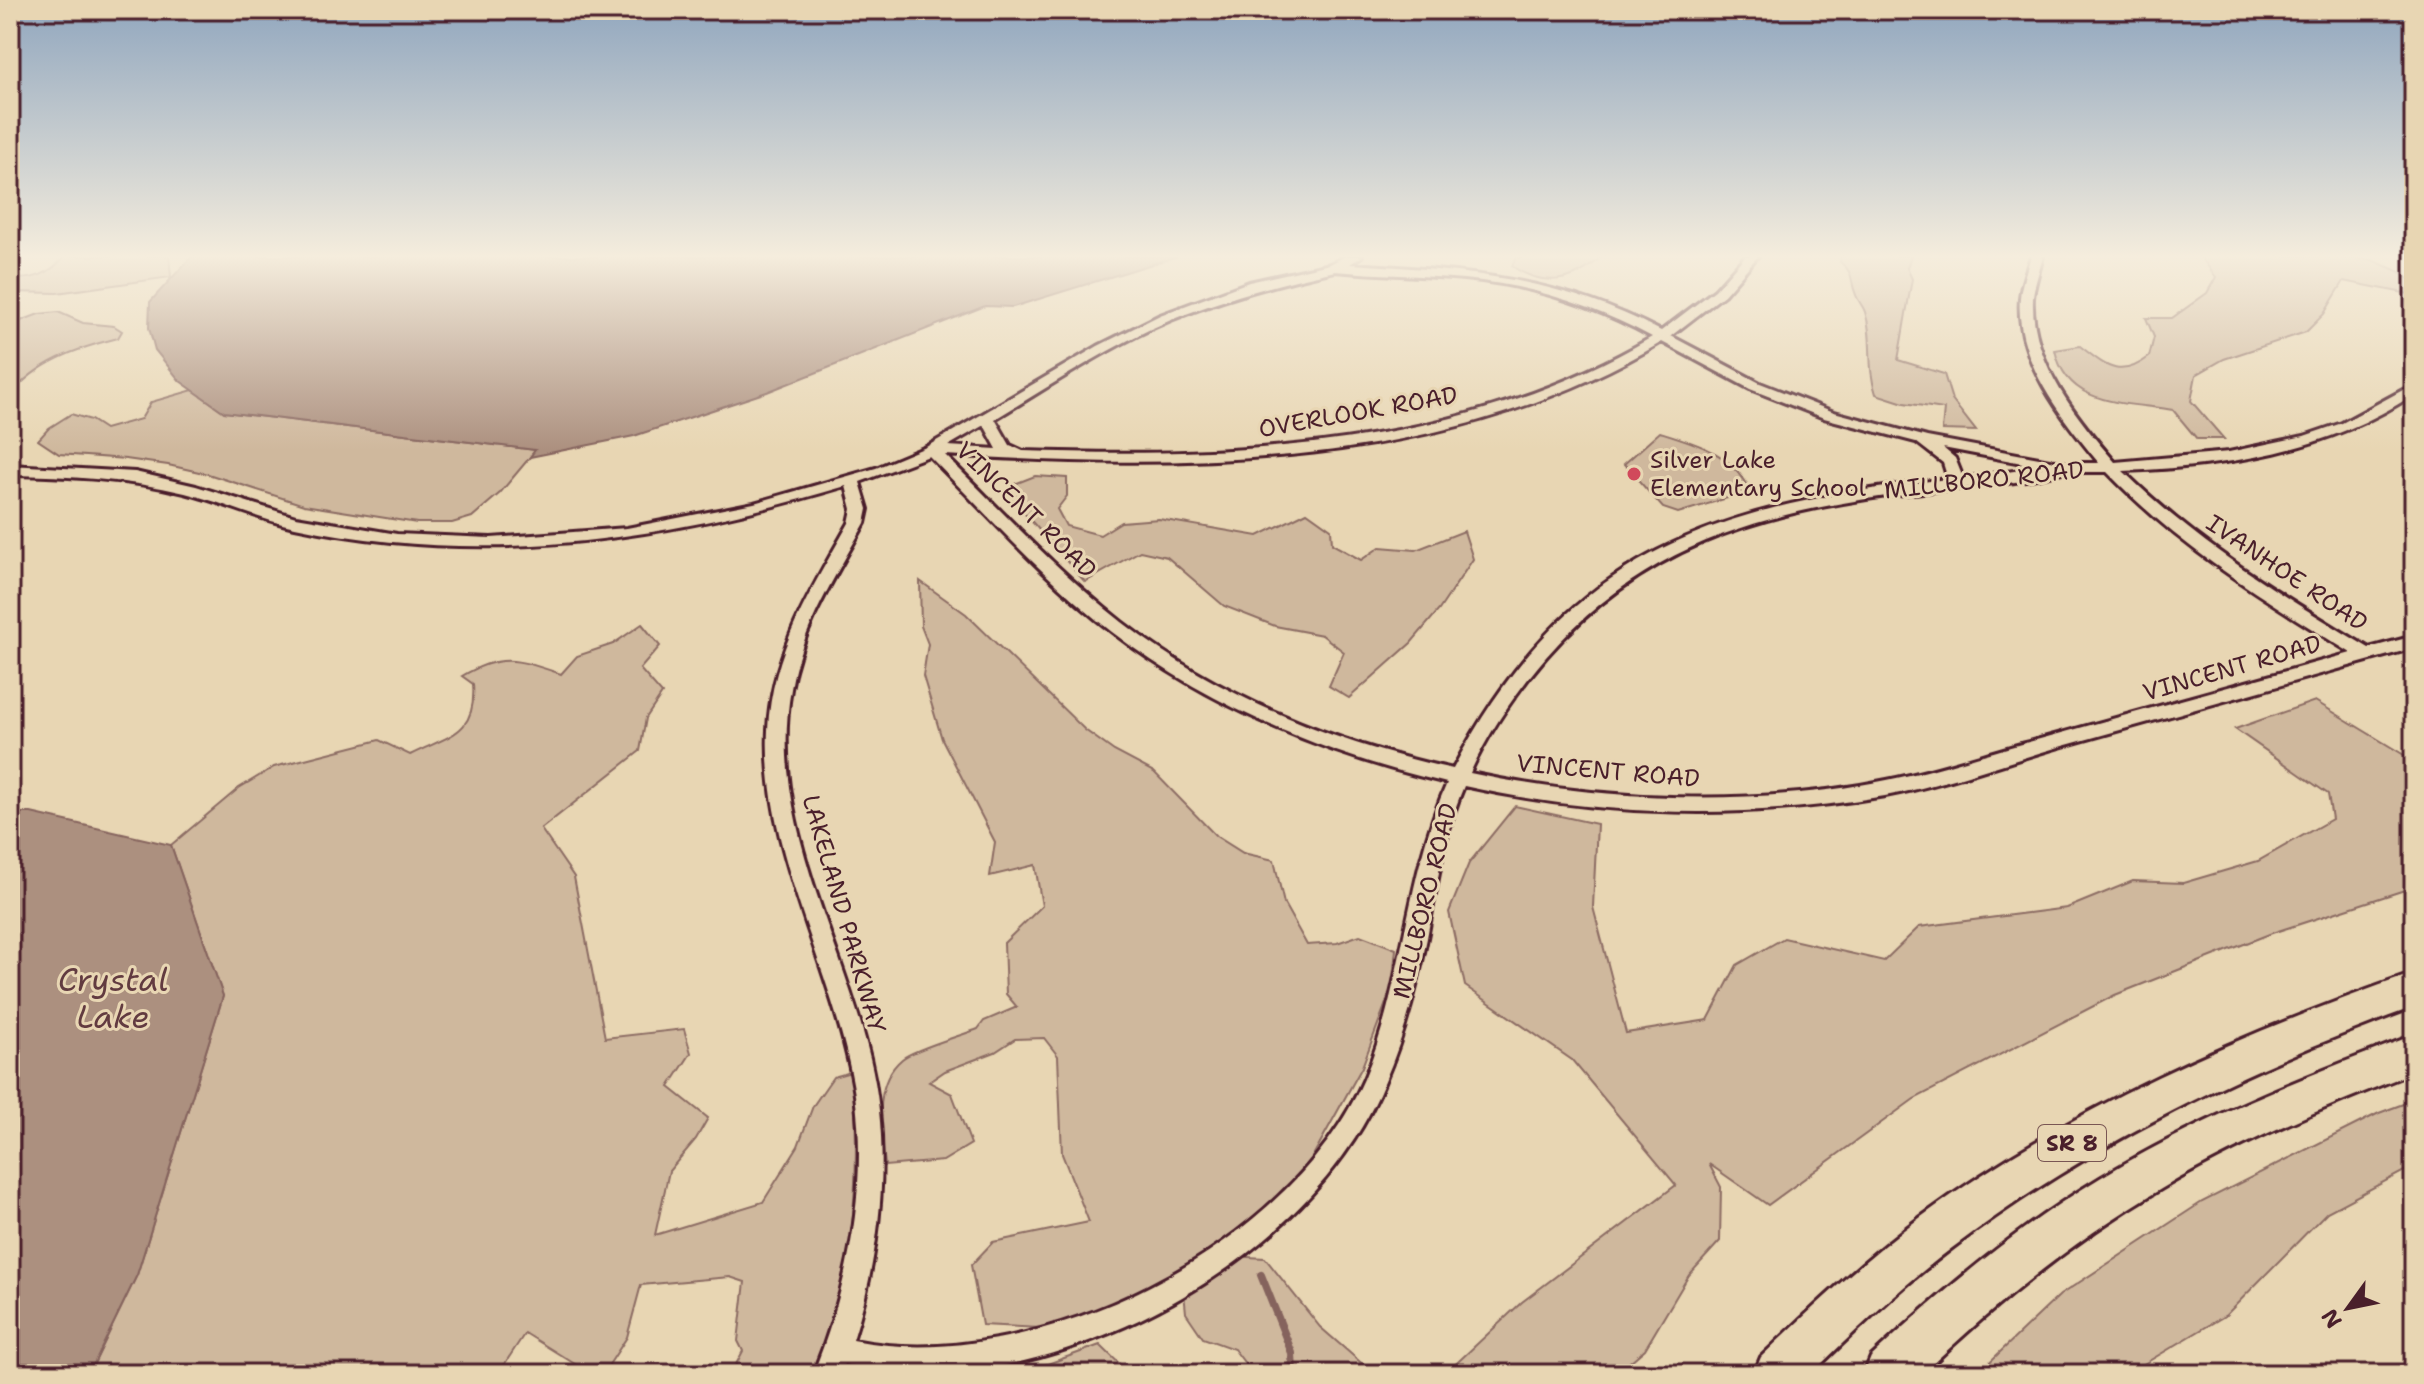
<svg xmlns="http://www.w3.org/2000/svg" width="2424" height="1384" font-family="'Shantell Sans',sans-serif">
	<rect width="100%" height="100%" fill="#e8d6b3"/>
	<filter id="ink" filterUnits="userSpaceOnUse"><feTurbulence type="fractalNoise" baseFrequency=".0125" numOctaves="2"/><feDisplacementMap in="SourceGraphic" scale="16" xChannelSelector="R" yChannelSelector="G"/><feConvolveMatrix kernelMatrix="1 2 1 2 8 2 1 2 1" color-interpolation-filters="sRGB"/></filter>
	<g filter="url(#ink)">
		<g fill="#cfb89d" stroke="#8c6c64" stroke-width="2">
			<path d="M 65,256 L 169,256 L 171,277 L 57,293 L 10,292 L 10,278 C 33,281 50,274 65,256 Z"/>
			<path d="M 1537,256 L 1602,256 C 1575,283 1543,288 1512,266 L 1516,258 Z"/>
			<path d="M 1841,256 L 1911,256 L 1907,268 L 1912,279 L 1898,360 L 1944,374 L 1952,400 L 1976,431 L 1942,430 L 1944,409 L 1904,403 L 1876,394 C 1866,365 1874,338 1865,312 C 1863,306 1858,301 1856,295 C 1849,279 1855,274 1840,262 Z"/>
			<path d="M 2200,256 L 2301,256 L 2372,260 L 2398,271 L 2414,283 L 2414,295 L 2344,281 L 2324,314 L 2306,332 L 2224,359 L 2196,375 L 2191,401 L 2224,439 L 2197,439 L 2173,410 C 2125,402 2067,407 2055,350 L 2080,346 C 2106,366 2119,380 2149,357 L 2154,337 L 2146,318 L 2172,318 L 2207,293 L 2216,277 Z"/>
			<path d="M 58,312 L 83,323 L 114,326 L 122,331 L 118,338 C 78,348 36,362 10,396 L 10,325 L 39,314 Z"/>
			<polygon points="193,390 225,412 536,450 500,493 472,517 452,523 417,523 304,505 208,474 168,465 126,459 59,454 38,440 49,428 71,414 91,420 105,429 141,419 151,402"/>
			<path d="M 1660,432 C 1699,444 1731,453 1751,491 L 1678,513 L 1663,508 L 1624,464 Z"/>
			<polygon points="1035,476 1067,478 1067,496 1057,509 1066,526 1100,535 1121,522 1159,519 1258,536 1307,512 1331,529 1332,544 1361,560 1380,547 1416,550 1464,531 1473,559 1439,610 1411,643 1349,698 1329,686 1344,652 1322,635 1275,626 1224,606 1167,557 1140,551 1085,582 1012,499 1012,485"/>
			<path d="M 920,581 L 966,614 L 1085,730 L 1114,751 L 1154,772 L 1216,836 L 1243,853 L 1274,860 L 1284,904 L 1307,945 L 1337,943 L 1360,935 L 1396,949 L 1392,987 L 1362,1067 L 1299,1181 L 1212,1255 L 1265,1258 L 1320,1327 L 1374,1374 L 1253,1374 L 1234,1349 L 1203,1338 L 1186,1313 L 1183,1281 L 1153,1287 L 1059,1329 L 982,1325 L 971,1265 L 993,1242 L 1089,1222 L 1062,1154 L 1058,1056 L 1044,1038 L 1015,1039 L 995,1052 L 945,1071 L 929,1082 L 952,1094 L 971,1144 L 943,1161 L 885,1166 C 882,1132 871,1085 902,1059 C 914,1049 960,1036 978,1029 L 984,1021 L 1017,1007 L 1006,994 L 1004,943 L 1042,906 L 1035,865 L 990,876 L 995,842 L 942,739 L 923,676 L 928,644 L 921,626 Z"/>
			<path d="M 642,624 L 660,646 L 640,669 L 662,694 L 646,718 L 640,751 L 541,829 L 574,877 L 605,1038 L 684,1029 L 691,1053 L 669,1087 L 708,1118 L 696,1139 L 669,1171 L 655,1235 L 763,1202 L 798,1146 L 813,1106 L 833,1077 L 851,1072 C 861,1140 855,1243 838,1310 C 832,1332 823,1353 815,1374 L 723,1374 L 732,1372 L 743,1351 L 738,1341 L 745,1282 L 730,1277 L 641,1285 L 627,1337 L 603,1374 L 591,1374 L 525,1333 L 498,1374 L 89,1374 L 137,1275 L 223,996 L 171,845 L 239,788 L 274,767 L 379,740 L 410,755 C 449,735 477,735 473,684 L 462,676 C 502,652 519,660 561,674 L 577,656 L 613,644 Z"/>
			<polygon points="2315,701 2414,761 2414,887 2272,933 2115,995 1914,1099 1768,1205 1709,1164 1721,1187 1720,1241 1689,1275 1645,1349 1616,1374 1445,1374 1522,1302 1676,1185 1572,1060 1465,986 1449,912 1469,863 1515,806 1597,824 1593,907 1626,1033 1708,1020 1737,965 1784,938 1884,961 1919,927 2067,908 2133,881 2183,883 2258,861 2332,819 2328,794 2235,729"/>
			<polygon points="2414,1100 2414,1166 2327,1212 2226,1315 2127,1374 1977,1374 2060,1295 2202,1202 2379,1113"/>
			<polygon points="1100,1345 1130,1374 1020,1374"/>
		</g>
		<g fill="#ac907f" stroke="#85635d" stroke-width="2">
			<polygon points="192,256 1178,256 1013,307 985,306 767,392 634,436 530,457 535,450 224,412 180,381 155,350 149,328 150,302"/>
			<polygon points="10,813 31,813 171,845 223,996 137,1275 89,1374 10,1374"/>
		</g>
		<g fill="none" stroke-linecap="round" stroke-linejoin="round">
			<polyline stroke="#85635d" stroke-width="8" points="1261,1275 1292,1353 1293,1374"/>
			<g stroke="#4a1f2b" stroke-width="6">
				<path id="street" d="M 1346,256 L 1362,256 L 1350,264 C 1465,271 1557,276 1661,331 L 1715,290 L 1745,256 L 1758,256 L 1724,295 L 1671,336 L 1760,383 L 1834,412 L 1927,437 L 2066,463 L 2099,463 C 2062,418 2015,360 2020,298 C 2021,285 2027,269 2031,256 L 2043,256 C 2040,269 2034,285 2033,298 C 2030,361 2077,418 2115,462 L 2229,452 L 2304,436 L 2342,423 L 2414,384 L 2414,394 C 2328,452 2225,467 2123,471 C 2200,546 2278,593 2369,648 L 2414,636 L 2414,648 C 2296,681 2177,714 2059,747 C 2004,763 1940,786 1885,796 C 1746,820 1601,817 1464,786 C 1443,835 1437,887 1427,938 C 1417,988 1404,1037 1384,1083 C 1318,1243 1115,1362 946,1373 C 911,1375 877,1371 844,1364 L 839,1374 L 813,1374 C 848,1288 868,1188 855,1095 C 849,1055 837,1016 824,977 C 798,898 764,815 768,730 C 771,653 812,588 849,523 L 852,509 L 846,486 C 662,541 485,567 295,527 C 257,519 222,502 185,493 C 127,479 69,476 10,475 L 10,465 L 135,472 L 196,486 L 296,517 L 397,534 L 491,538 L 627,528 L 754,503 L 876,468 L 926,447 L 1098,346 L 1160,315 L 1249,282 L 1330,264 ZM 1335,271 C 1378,275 1421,275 1464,279 C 1531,285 1594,306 1652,337 C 1462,449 1238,458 1023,451 L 1010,445 L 995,419 C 1052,385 1109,346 1171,320 C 1225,298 1279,283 1335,271 ZM 1662,342 L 1750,389 L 1824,418 L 1916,442 L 1943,463 L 1948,479 C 1716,505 1568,549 1453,769 C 1336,744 1217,696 1122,622 C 1058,572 1003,512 945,455 C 1187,470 1447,471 1662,342 ZM 984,425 L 997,449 L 948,446 ZM 1943,448 L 2043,467 L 1963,478 L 1955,458 ZM 929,456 C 989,516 1045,580 1112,632 C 1209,707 1329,756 1447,783 C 1405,877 1405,982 1364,1079 C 1290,1249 1033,1377 853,1340 C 881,1252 892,1149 870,1058 C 841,937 768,818 791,689 C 801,629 836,575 865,523 L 868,509 L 860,482 ZM 2062,472 L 2107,472 C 2179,547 2263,599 2351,653 C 2247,682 2143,710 2040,739 C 1989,752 1939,770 1887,780 C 1758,807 1599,801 1470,773 C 1489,731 1516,692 1546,657 C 1642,547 1755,514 1894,495 C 1934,490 1975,488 2015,482 C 2031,480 2046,475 2062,472 Z"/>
			</g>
			<g stroke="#4a1f2b" stroke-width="6">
				<g id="highway">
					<path d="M 2414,973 L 2414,1007 C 2249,1067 2092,1142 1952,1248 C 1902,1286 1856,1330 1811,1374 L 1754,1374 L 1761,1357 C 1812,1308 1864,1259 1921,1217 C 2071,1107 2240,1034 2414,973 Z"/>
					<path d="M 2414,1035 L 2414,1072 C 2328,1106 2241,1141 2161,1189 C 2074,1240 1995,1304 1922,1374 L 1864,1374 L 1871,1357 C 1942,1291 2017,1228 2100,1178 C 2199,1118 2306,1076 2414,1035 Z"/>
				</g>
			</g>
			<use href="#street" fill="#e8d6b3" fill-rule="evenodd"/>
			<use href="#highway" fill="#e8d6b3" fill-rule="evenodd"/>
		</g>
	</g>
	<linearGradient id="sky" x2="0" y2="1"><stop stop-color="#90a6be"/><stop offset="0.57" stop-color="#f5eddd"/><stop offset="1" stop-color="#f5eddd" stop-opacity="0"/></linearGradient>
	<rect width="2424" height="450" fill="url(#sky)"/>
	<circle fill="#d1495b" stroke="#e8d6b3" stroke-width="3" cx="1634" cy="474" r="8"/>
	<g text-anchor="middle" stroke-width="6" stroke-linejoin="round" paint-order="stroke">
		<rect fill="#e8d6b3" stroke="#795654" stroke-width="2" x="2038" y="1125" width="68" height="36" rx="6"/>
		<g font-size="22" font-weight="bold" fill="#4a1f2b">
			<text x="2072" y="1151">SR 8</text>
		</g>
		<g font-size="24" fill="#4a1f2b" stroke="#e8d6b3">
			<text transform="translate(1358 412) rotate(-10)" y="8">OVERLOOK ROAD</text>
			<text transform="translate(1984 480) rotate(-6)" y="8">MILLBORO ROAD</text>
			<text transform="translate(1026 510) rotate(44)" y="8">VINCENT ROAD</text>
			<text transform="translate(2287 573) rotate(34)" y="8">IVANHOE ROAD</text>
			<text transform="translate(2232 668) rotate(-16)" y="8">VINCENT ROAD</text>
			<text transform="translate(1608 771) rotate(5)" y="8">VINCENT ROAD</text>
			<text transform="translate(1425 901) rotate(-76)" y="8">MILLBORO ROAD</text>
			<text transform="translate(844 914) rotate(74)" y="8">LAKELAND PARKWAY</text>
		</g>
		<g font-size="24" fill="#4a1f2b" stroke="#e8d6b3" text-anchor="start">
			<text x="1650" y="468">Silver Lake<tspan x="1650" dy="28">Elementary School</tspan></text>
		</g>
		<g font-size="32" font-style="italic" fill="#623b40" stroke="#e8d6b3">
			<text x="113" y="991">Crystal<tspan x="113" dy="37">Lake</tspan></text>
		</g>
	</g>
	<rect width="2424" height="1384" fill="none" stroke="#e8d6b3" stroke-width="40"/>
	<rect x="20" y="20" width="2384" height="1344" fill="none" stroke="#4a1f2b" stroke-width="3" filter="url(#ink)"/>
	<g transform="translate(2348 1308) rotate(237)" stroke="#e8d6b3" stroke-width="6" paint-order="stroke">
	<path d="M0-6L14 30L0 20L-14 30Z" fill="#4a1f2b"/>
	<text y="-12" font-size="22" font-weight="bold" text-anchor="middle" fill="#4a1f2b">N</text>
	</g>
</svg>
